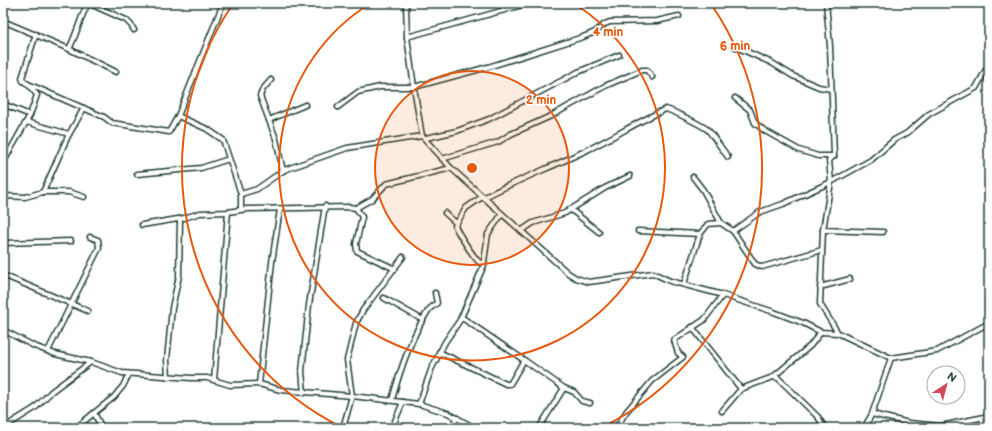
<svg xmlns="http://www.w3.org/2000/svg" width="992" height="431" font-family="'Balsamiq Sans',sans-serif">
	<rect width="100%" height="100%" fill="#fff"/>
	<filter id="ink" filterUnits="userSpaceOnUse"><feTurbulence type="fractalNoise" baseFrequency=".025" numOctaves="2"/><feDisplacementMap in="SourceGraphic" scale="8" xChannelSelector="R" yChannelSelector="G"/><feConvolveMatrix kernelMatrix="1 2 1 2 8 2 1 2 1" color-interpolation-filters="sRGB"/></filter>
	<g filter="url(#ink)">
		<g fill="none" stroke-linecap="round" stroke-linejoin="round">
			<g stroke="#1f3d34" stroke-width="7">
				<g id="minor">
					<polyline points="88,3 126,20 131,25 134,30"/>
					<polyline points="406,3 407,37 414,87 422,136 451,168 568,273 576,278 589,282 653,273 670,281 723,295 774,312 803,323 821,332 838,333 891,358 872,414 864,428"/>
					<polyline points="826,3 830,46 834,156 829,160 831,182 823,230 820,304 838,333"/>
					<polyline points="298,6 316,3"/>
					<polyline points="3,21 69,49 116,72"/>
					<polyline points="407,37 530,3"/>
					<polyline points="734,46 772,63 793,76 819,87 831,89"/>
					<path d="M 69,49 C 77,34 80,18 88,3"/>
					<polyline points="271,80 263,89 260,96 276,139 283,171"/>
					<polyline points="28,84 104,117 112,123 169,132 178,116 222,6"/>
					<polyline points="735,98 750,110 755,123 765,131 799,150 818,156 834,156"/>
					<polyline points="3,104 30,115"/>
					<polyline points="338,107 358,92 380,87 414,87 488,67 583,37 595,32 605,24 610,22 657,21 679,16"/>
					<polyline points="178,116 207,129 223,140 241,194 241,209"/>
					<polyline points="269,120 305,105"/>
					<polyline points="26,122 69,134"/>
					<polyline points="426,138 457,131 489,119 578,72 619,55"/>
					<polyline points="442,159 498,142 511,134 551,116 605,86 642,70 647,70 652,77"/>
					<polyline points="3,163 30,115 37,95 28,84 23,81 22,78 36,34"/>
					<polyline points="137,174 201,168 229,159"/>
					<polyline points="693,177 703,190 721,223 733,231 755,264 762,267 822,250"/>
					<polyline points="43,192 68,136 84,108"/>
					<polyline points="241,194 257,189 284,170 347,148 422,136"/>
					<polyline points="3,196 25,197 43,192 69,192 84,197"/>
					<path d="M 483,198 C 517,180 552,167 587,150 C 614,137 639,121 666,109 C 673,111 702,125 708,130 C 711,133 724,152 728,157"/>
					<polyline points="356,208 372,199 386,184 451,168"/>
					<polyline points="570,209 599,232"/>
					<polyline points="445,213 456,223"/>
					<polyline points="142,225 184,218 200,213 228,212 247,209 349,207 356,208 362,217 356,244 357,251 395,269"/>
					<polyline points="823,230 883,232"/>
					<polyline points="521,231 533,223 565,213 605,188 630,176"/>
					<polyline points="638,231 700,234"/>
					<polyline points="733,231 760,212 783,204 831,182 871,160 894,140 907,133 929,114 976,88 989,64"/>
					<polyline points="3,243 71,241"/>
					<polyline points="484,262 488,234 502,214"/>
					<polyline points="3,275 88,311"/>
					<polyline points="684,284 700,234 708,224 721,223"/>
					<polyline points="820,287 850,279"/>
					<polyline points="384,298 423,320"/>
					<polyline points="692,327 741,389"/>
					<polyline points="3,330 34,346 55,354 91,362 122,373 191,378 207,378 230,385 259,384 281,390 352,396 419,404 448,413 475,428"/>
					<polyline points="821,332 810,346 773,377 778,378 818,417 825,428"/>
					<polyline points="48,351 99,248 98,240 90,237"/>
					<polyline points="439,352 506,384 510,384 524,360 461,317"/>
					<polyline points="891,358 937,351 989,323"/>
					<polyline points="524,360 564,388 574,392 582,401 590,403"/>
					<polyline points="168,377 167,360 172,308 179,276 180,219"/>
					<polyline points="214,380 228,212"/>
					<polyline points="259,384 272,262 280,209"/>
					<polyline points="304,393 302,371 309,305 325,206"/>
					<path d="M 392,400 C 400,370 411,337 428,311 C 430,307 434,306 437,303 L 435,293"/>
					<path d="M 419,404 L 431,370 L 445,342 L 460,320 L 484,265 L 484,262 L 480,263 C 474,258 458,233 455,226 L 466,208 L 482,197"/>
					<polyline points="722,411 741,389 773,377"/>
					<polyline points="872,414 909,423 941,426 989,416"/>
					<polyline points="982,418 985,428"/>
					<polyline points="3,428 35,408 52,391 91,362"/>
					<polyline points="76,428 94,413"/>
					<polyline points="102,428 94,413 114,397 123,386 129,374"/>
					<polyline points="343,428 352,396 347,360 356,323 363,310 403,257"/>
					<polyline points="392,428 403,402"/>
					<polyline points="450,428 457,418"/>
					<polyline points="539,428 564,388"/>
					<polyline points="616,428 626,412 652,381 683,357 678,353 674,340 704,320 723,295"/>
				</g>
			</g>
			<use href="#minor" stroke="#fff" stroke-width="4"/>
		</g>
	</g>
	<circle cx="472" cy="168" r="97" fill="#e8590c" fill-opacity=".12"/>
	<g fill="none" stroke="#e8590c" stroke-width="2">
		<circle cx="472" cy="168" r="97"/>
		<path d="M573 3A193 193 0 1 1 371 3"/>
		<path d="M343 428A290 290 0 0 1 233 4M711 4A290 290 0 0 1 601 428"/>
	</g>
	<circle cx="472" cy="168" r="6" fill="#e8590c" stroke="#fff" stroke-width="2"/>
	<g font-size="12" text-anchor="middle" font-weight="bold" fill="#e8590c" stroke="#fff" stroke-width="3" stroke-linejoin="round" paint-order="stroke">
		<text x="608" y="36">4 min</text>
		<text x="735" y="50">6 min</text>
		<text x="541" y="104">2 min</text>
	</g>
	<rect width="992" height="431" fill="none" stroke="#fff" stroke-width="16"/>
	<rect x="8" y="8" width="976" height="415" fill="none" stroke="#1f3d34" stroke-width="1.5" filter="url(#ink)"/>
	<g transform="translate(946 385) rotate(36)"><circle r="19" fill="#ffffff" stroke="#a5b1ae"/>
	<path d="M0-3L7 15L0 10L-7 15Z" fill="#d1495b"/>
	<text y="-6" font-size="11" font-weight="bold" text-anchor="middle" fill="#1f3d34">N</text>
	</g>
</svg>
